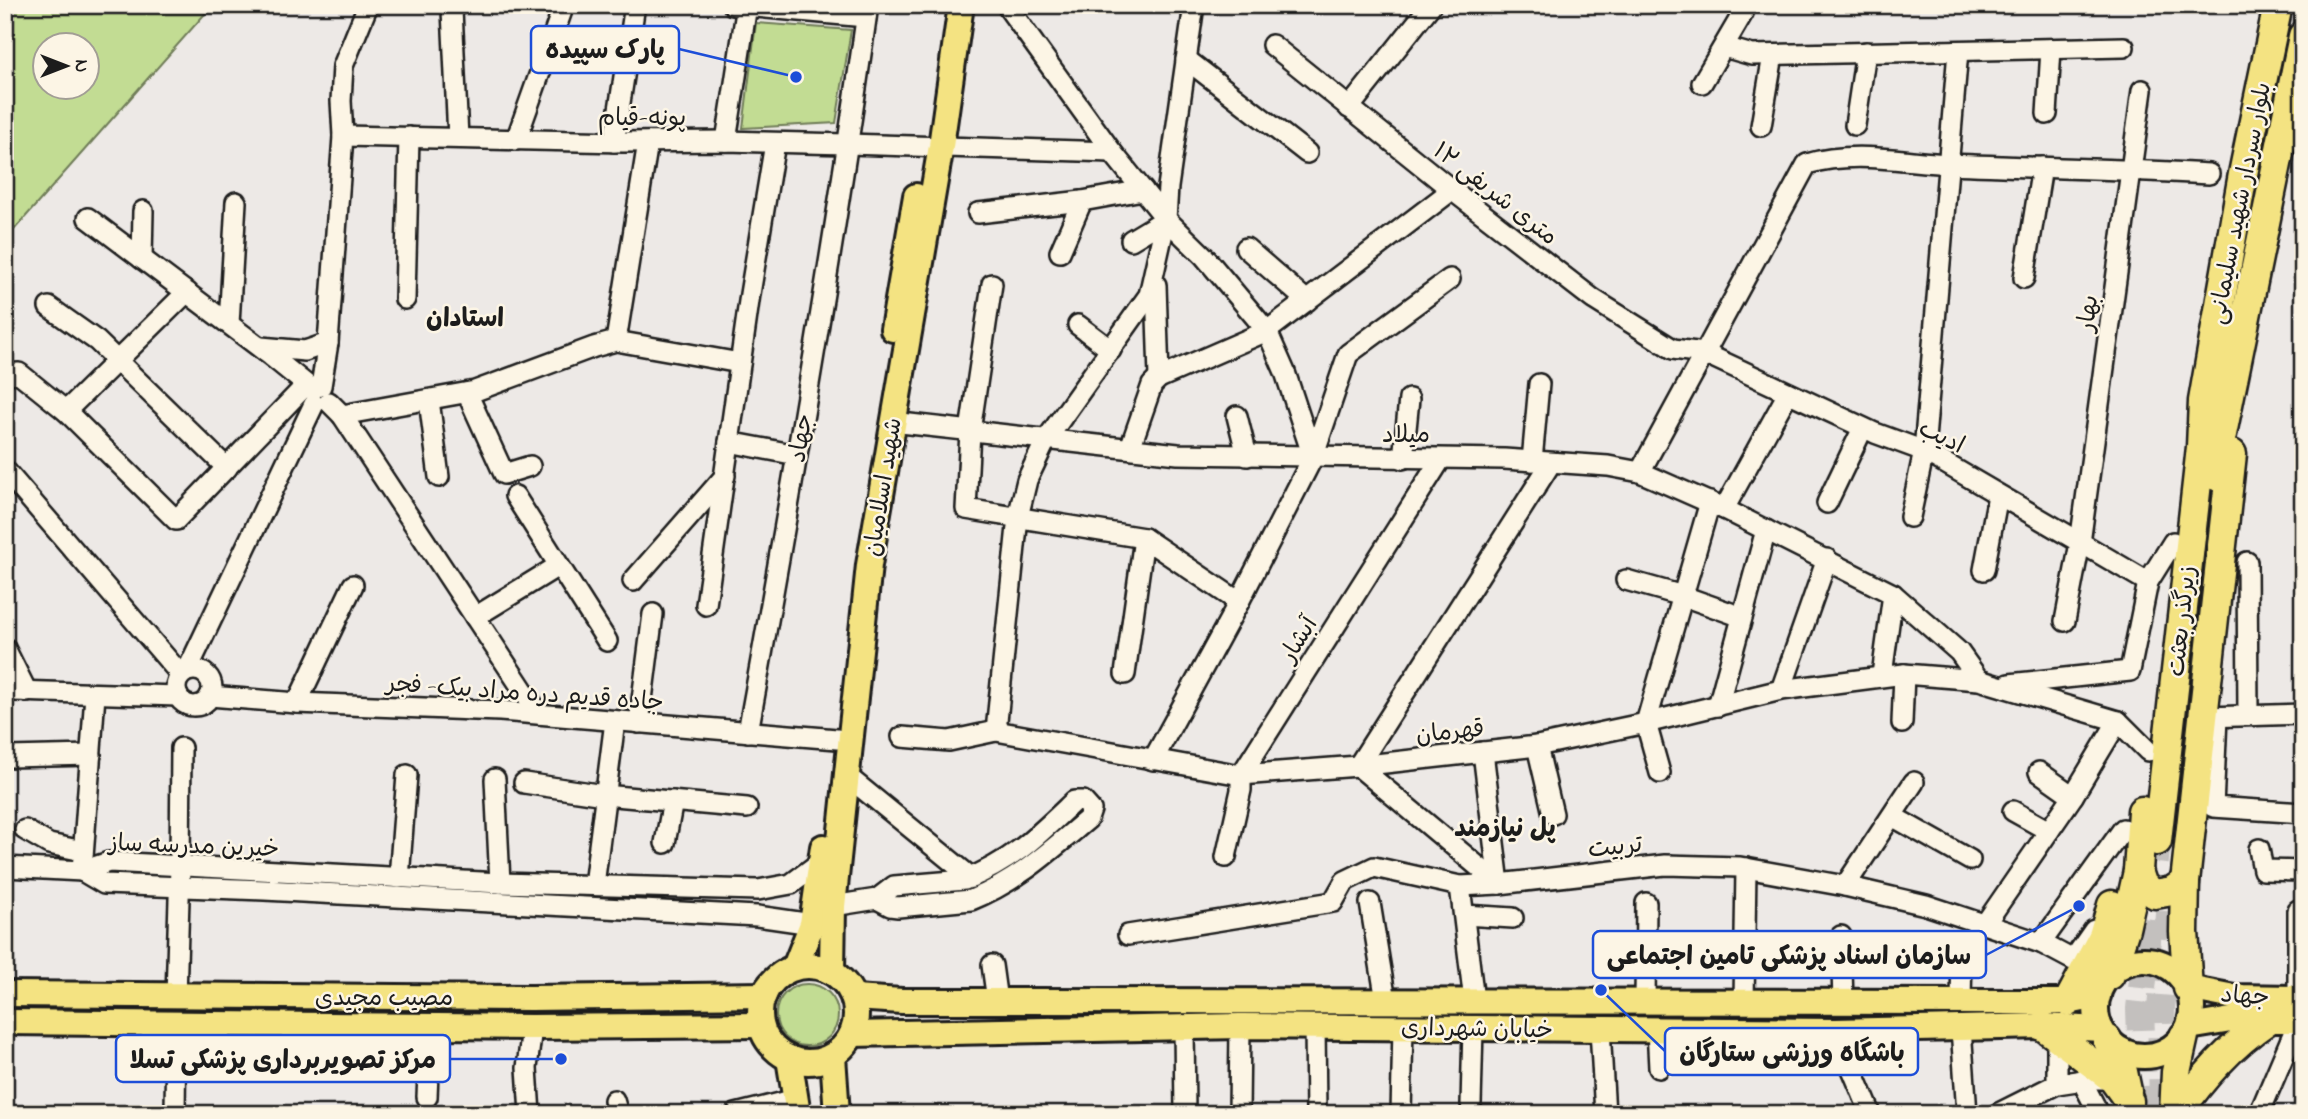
<svg xmlns="http://www.w3.org/2000/svg" width="2308" height="1119" font-family="'Indie Flower','Playpen Sans Arabic',sans-serif">
	<rect width="100%" height="100%" fill="#ede9e6"/>
	<filter id="ink" filterUnits="userSpaceOnUse"><feTurbulence type="fractalNoise" baseFrequency=".0143" numOctaves="2"/><feDisplacementMap in="SourceGraphic" scale="14" xChannelSelector="R" yChannelSelector="G"/><feConvolveMatrix kernelMatrix="1 2 1 2 8 2 1 2 1" color-interpolation-filters="sRGB"/></filter>
	<g filter="url(#ink)">
		<g fill="#c2dc93" stroke="#6f7c58" stroke-width="2" fill-rule="evenodd">
			<path d="M 5,5 L 211,7 L 5,240 ZM 46,46 L 88,46 L 88,88 L 46,88 Z"/>
			<polygon points="756,23 851,30 836,123 743,128"/>
			<circle cx="807" cy="1015" r="31"/>
		</g>
		<g fill="none" stroke-linecap="round" stroke-linejoin="round">
			<g stroke="#c3c0be" stroke-width="28" stroke-dasharray="28 14" stroke-linecap="butt">
				<polyline points="2163,1107 2161,1009 2171,889"/>
				<polyline points="2144,1114 2140,1009 2157,841"/>
			</g>
			<g stroke="#1c1c1c" stroke-width="24">
				<g id="minor">
					<polyline points="733,5 866,17"/>
					<polyline points="1012,5 1009,9 1112,152 1166,219 1204,256 1267,331 1285,372 1313,457"/>
					<polyline points="452,10 458,138"/>
					<polyline points="1272,45 1452,190 1593,299 1673,349 1704,353 1875,433 1924,451 2148,582"/>
					<polyline points="1724,47 1752,55 2124,47"/>
					<polyline points="1186,59 1307,153"/>
					<polyline points="1702,83 1743,13"/>
					<polyline points="1349,108 1431,5"/>
					<polyline points="2047,114 2051,49"/>
					<polyline points="1855,125 1866,52"/>
					<polyline points="1761,126 1773,55"/>
					<polyline points="343,136 623,142 726,141 847,144 1112,152"/>
					<polyline points="516,140 564,5"/>
					<polyline points="726,141 747,5"/>
					<polyline points="614,142 635,5"/>
					<polyline points="978,213 1082,201 1143,190"/>
					<polyline points="88,218 271,356 313,390"/>
					<polyline points="1131,240 1166,219"/>
					<polyline points="1246,248 1307,301"/>
					<polyline points="1060,252 1082,201"/>
					<polyline points="142,259 143,211"/>
					<polyline points="2024,278 2042,167"/>
					<polyline points="992,284 970,431 966,509 1144,538 1239,602"/>
					<polyline points="1156,285 1159,378"/>
					<polyline points="405,299 409,137"/>
					<polyline points="49,307 97,341 227,468"/>
					<polyline points="229,324 236,202"/>
					<polyline points="1078,325 1111,350"/>
					<polyline points="616,341 648,142"/>
					<polyline points="261,347 305,351 328,343"/>
					<polyline points="5,374 19,373 66,411 176,520 306,385"/>
					<polyline points="321,386 328,343 343,136 341,101 343,66 368,5"/>
					<polyline points="467,393 504,474 530,466"/>
					<polyline points="429,400 439,477"/>
					<polyline points="329,402 342,415 539,714"/>
					<polyline points="66,411 187,292"/>
					<polyline points="342,415 475,391 594,347 616,341 740,363"/>
					<polyline points="1237,416 1247,456"/>
					<polyline points="892,422 1178,454 1504,459 1608,466 1640,472 1724,509 1893,594 1959,652 1979,680"/>
					<polyline points="729,442 797,455"/>
					<polyline points="1130,448 1152,385 1159,378 1267,331 1452,190"/>
					<polyline points="1403,459 1409,399"/>
					<polyline points="1532,461 1539,384"/>
					<polyline points="5,470 181,675"/>
					<path d="M 1640,472 L 1807,164 C 1854,150 1904,162 1951,164 C 2037,168 2123,169 2209,174"/>
					<polyline points="515,496 607,641"/>
					<polyline points="1827,503 1863,428"/>
					<polyline points="1724,509 1788,393"/>
					<polyline points="1910,517 1924,451 1958,51"/>
					<polyline points="2247,562 2248,714"/>
					<polyline points="1984,570 1998,495"/>
					<polyline points="1626,580 1683,596 1742,617"/>
					<polyline points="633,581 725,476"/>
					<polyline points="706,605 750,294 775,143"/>
					<polyline points="475,617 558,566"/>
					<polyline points="2065,621 2080,543 2142,90"/>
					<polyline points="5,648 27,692"/>
					<circle cx="194" cy="688" r="18"/>
					<polyline points="187,671 314,404"/>
					<polyline points="1125,674 1144,538"/>
					<polyline points="1882,675 1893,594"/>
					<polyline points="2009,684 2130,671 2148,582 2173,542"/>
					<polyline points="5,689 14,691 178,696"/>
					<polyline points="1781,690 1827,559"/>
					<polyline points="210,696 297,703 500,711 837,739"/>
					<polyline points="297,703 353,585"/>
					<polyline points="1718,706 1766,530"/>
					<polyline points="2206,717 2303,714"/>
					<polyline points="2217,717 2213,807 2303,813"/>
					<polyline points="639,723 653,614"/>
					<polyline points="1902,723 1904,674"/>
					<polyline points="996,731 1018,517 1027,480 1046,440 1149,295 1166,219 1168,187 1194,5"/>
					<path d="M 748,732 C 792,490 834,248 868,5"/>
					<polyline points="902,737 949,741 996,731 1241,775 1358,766 1537,746 1646,723 1781,690 1904,674 1979,680 2118,721 2148,751"/>
					<polyline points="1537,746 1553,814"/>
					<polyline points="1483,752 1499,884"/>
					<polyline points="9,757 91,755"/>
					<polyline points="1153,760 1239,602 1313,457 1348,354 1450,279"/>
					<polyline points="2039,772 2073,796"/>
					<polyline points="1660,773 1646,723 1710,502"/>
					<polyline points="847,776 972,878"/>
					<polyline points="495,779 500,883"/>
					<polyline points="524,783 604,795 747,808"/>
					<path d="M 1074,801 L 1083,801 L 1091,810 L 1088,819 C 1050,851 1018,881 971,900 L 898,907 L 890,906 L 877,899 L 894,886 L 965,880 C 1013,861 1037,836 1074,801 Z"/>
					<polyline points="2013,811 2049,831"/>
					<polyline points="1892,816 1970,860"/>
					<polyline points="25,830 49,844 83,851"/>
					<polyline points="665,843 673,801"/>
					<polyline points="2259,849 2263,870 2303,871"/>
					<polyline points="1226,857 1241,790 1241,775 1441,459"/>
					<polyline points="5,867 82,871 109,862 500,883 758,890 791,884 822,861"/>
					<polyline points="82,871 104,884 264,890 757,916 812,924"/>
					<polyline points="82,871 95,695"/>
					<polyline points="399,878 407,775"/>
					<polyline points="1499,884 1358,766 1551,463"/>
					<polyline points="594,885 615,721"/>
					<polyline points="1460,886 1474,1001"/>
					<polyline points="1845,886 1914,782"/>
					<polyline points="1370,903 1386,1001"/>
					<polyline points="833,906 877,899"/>
					<polyline points="2298,910 2298,998"/>
					<polyline points="1464,915 1513,918"/>
					<polyline points="1985,924 2073,796 2118,721"/>
					<polyline points="1128,935 1333,902 1345,881 1374,867 1460,886 1499,884 1665,865 1740,867 1845,886 1926,905 2041,943 2073,960 2094,930"/>
					<polyline points="1841,936 1843,1002"/>
					<polyline points="2041,943 2123,829"/>
					<polyline points="992,965 997,1001"/>
					<polyline points="176,996 180,867 181,748"/>
					<polyline points="1645,1002 1646,903"/>
					<polyline points="1744,1002 1746,868"/>
					<polyline points="1961,1002 1962,951"/>
					<polyline points="1315,1026 1316,1114"/>
					<polyline points="1184,1027 1185,1114"/>
					<polyline points="1961,1028 1967,1114"/>
					<polyline points="1600,1029 1605,1114"/>
					<polyline points="1657,1029 1659,1068"/>
					<polyline points="1836,1031 1871,1114"/>
					<polyline points="2057,1035 2057,1084"/>
					<polyline points="2082,1081 2098,1112"/>
					<polyline points="427,1097 430,1026"/>
					<polyline points="614,1100 618,1114"/>
					<polyline points="1471,1104 1473,1028"/>
					<polyline points="175,1114 176,1024"/>
					<polyline points="530,1114 527,1068 532,1027"/>
					<polyline points="736,1114 796,1099"/>
					<polyline points="1239,1114 1240,1026"/>
					<polyline points="1401,1114 1403,1027"/>
					<polyline points="1997,1114 2057,1084 2090,1079 2113,1079"/>
					<polyline points="2259,1114 2299,1020"/>
				</g>
			</g>
			<g stroke="#1c1c1c" stroke-width="30">
				<g id="major">
					<polyline points="893,329 916,196"/>
					<circle cx="2144" cy="1008" r="48"/>
					<circle cx="808" cy="1014" r="48"/>
					<polyline points="795,967 812,924 823,847"/>
					<polyline points="832,971 833,906 869,565 941,146 961,5"/>
					<polyline points="2188,988 2234,997 2303,998"/>
					<polyline points="5,994 531,998 764,995"/>
					<polyline points="854,998 902,1001 2068,1002 2098,996"/>
					<polyline points="5,1022 532,1027 761,1025"/>
					<polyline points="2189,1027 2231,1020 2303,1020"/>
					<polyline points="852,1034 1240,1026 1836,1031 2043,1026 2101,1029"/>
					<polyline points="833,1056 837,1114"/>
					<polyline points="789,1058 798,1114"/>
				</g>
			</g>
			<g stroke="#1c1c1c" stroke-width="33">
				<g id="highway">
					<polyline points="2216,476 2219,449 2303,36"/>
					<polyline points="2157,841 2201,447 2203,401 2243,174 2278,5"/>
					<polyline points="2138,871 2143,886 2155,894 2172,891 2185,882"/>
					<polyline points="2110,975 2125,929 2138,871 2142,811"/>
					<polyline points="2188,988 2184,932 2185,882 2232,454"/>
					<polyline points="2068,1002 2103,936 2112,905"/>
					<polyline points="2043,1026 2113,1079 2129,1101"/>
					<polyline points="2107,1039 2123,1072 2127,1091"/>
					<polyline points="2174,1114 2176,1072 2184,1036"/>
					<path d="M 2177,1114 C 2203,1077 2230,1046 2268,1020"/>
				</g>
			</g>
			<use href="#minor" stroke="#fcf5e5" stroke-width="19"/>
			<use href="#major" stroke="#f4e382" stroke-width="24"/>
			<use href="#highway" stroke="#f4e382" stroke-width="28"/>
		</g>
	</g>
	<g text-anchor="middle" stroke-width="5" stroke-linejoin="round" paint-order="stroke">
		<g font-size="24" fill="#1c1c1c" stroke="#fcf5e5">
			<text x="642" y="125">پونه-قیام</text>
			<text transform="translate(1496 193) rotate(38)" y="8">۱۲ متری شریفی</text>
			<text transform="translate(2239 203) rotate(-79)" y="8">بلوار سردار شهید سلیمانی</text>
			<text transform="translate(2087 313) rotate(-82)" y="8">بهار</text>
			<text x="1406" y="442">میلاد</text>
			<text transform="translate(1942 436) rotate(26)" y="8">ادیب</text>
			<text transform="translate(800 438) rotate(-81)" y="8">جهاد</text>
			<text transform="translate(882 487) rotate(-81)" y="8">شهید اسلامیان</text>
			<text transform="translate(2181 621) rotate(-84)" y="8">زیرگذر بعثت</text>
			<text transform="translate(1298 639) rotate(-58)" y="8">آبشار</text>
			<text transform="translate(525 692) rotate(4)" y="8">جاده قدیم دره مراد بیک- فجر</text>
			<text transform="translate(1450 731) rotate(-6)" y="8">قهرمان</text>
			<text transform="translate(194 845) rotate(2)" y="8">خیرین مدرسه ساز</text>
			<text transform="translate(1615 846) rotate(-6)" y="8">تربیت</text>
			<text transform="translate(2245 995) rotate(4)" y="8">جهاد</text>
			<text x="384" y="1005">مصیب مجیدی</text>
			<text transform="translate(1477 1028) rotate(1)" y="8">خیابان شهرداری</text>
		</g>
		<g font-size="26" font-weight="bold" fill="#1c1c1c" stroke="#fcf5e5">
			<text x="465" y="326">استادان</text>
			<text x="1505" y="836">پل نیازمند</text>
		</g>
	</g>
	<path fill="none" stroke="#1d4ed8" stroke-width="2.5" d="M796 77L679 49M2079 906L1986 955M1601 990L1665 1051M561 1059L450 1059"/>
	<g fill="#1d4ed8" stroke="#fcf5e5" stroke-width="2.5">
		<circle cx="796" cy="77" r="7"/>
		<circle cx="2079" cy="906" r="7"/>
		<circle cx="1601" cy="990" r="7"/>
		<circle cx="561" cy="1059" r="7"/>
	</g>
	<g fill="#fcf5e5" stroke="#1d4ed8" stroke-width="2.5">
		<rect x="531" y="26" width="148" height="47" rx="7"/>
		<rect x="1593" y="931" width="393" height="47" rx="7"/>
		<rect x="1665" y="1028" width="253" height="47" rx="7"/>
		<rect x="116" y="1035" width="334" height="47" rx="7"/>
	</g>
	<g font-size="26" text-anchor="middle" font-weight="bold" fill="#1c1c1c">
		<text x="605" y="58">پارک سپیده</text>
		<text x="1789" y="964">سازمان اسناد پزشکی تامین اجتماعی</text>
		<text x="1792" y="1061">باشگاه ورزشی ستارگان</text>
		<text x="283" y="1068">مرکز تصویربرداری پزشکی تسلا</text>
	</g>
	<rect width="2308" height="1119" fill="none" stroke="#fcf5e5" stroke-width="28"/>
	<rect x="14" y="14" width="2280" height="1091" fill="none" stroke="#1c1c1c" stroke-width="2.5" filter="url(#ink)"/>
	<g transform="translate(66 66) rotate(90)"><circle r="33" fill="#fcf5e5" stroke="#a29e95" stroke-width="2"/>
	<path d="M0-5L12 26L0 18L-12 26Z" fill="#1c1c1c"/>
	<text y="-10" font-size="19" font-weight="bold" text-anchor="middle" fill="#1c1c1c">N</text>
	</g>
</svg>
